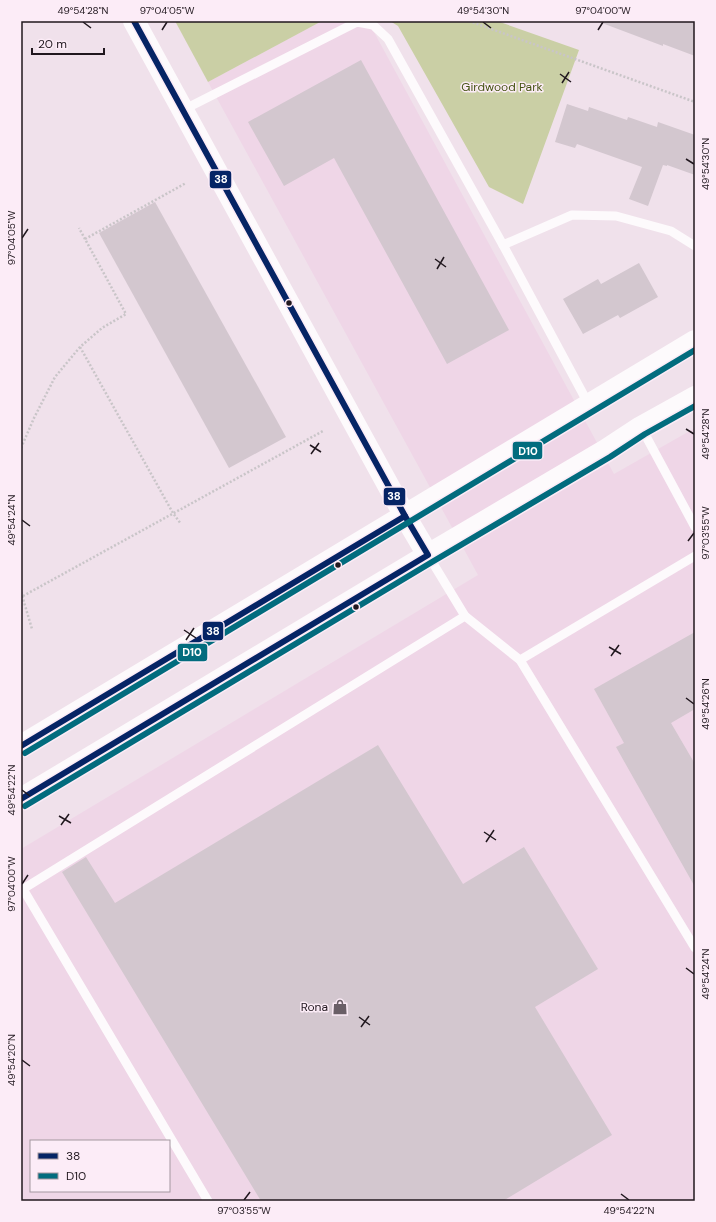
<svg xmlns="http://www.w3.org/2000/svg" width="716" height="1222" font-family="'DM Sans',sans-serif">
	<rect width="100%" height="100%" fill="#f0e1eb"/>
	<path fill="#efd6e7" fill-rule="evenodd" d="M 322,21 L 368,21 L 614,474 L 695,428 L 695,1201 L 21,1201 L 21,849 L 478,575 L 208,82 ZM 31,1141 L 169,1141 L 169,1191 L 31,1191 Z"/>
	<g fill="#cacfa5">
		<polygon points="175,21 322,21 208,82"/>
		<polygon points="390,21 497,21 579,50 523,204 489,187 398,26"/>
	</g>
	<g fill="#d3c7cf">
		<polygon points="602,21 695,21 695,56 663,44 663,46 602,23"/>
		<polygon points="361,60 509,330 447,364 334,158 284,186 248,122"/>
		<polygon points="567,104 588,111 589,107 627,120 628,117 657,127 658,122 695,135 695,175 667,165 667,166 663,165 648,206 629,199 642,167 577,144 575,148 555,142"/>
		<polygon points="155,202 286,437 229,468 99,233"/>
		<polygon points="639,263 658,297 620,318 618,315 583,334 563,299 598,279 601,284"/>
		<polygon points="695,632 695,709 671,723 695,764 695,887 616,747 624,743 594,689"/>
		<polygon points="378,745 463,884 524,847 598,969 535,1007 612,1135 503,1201 261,1201 62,872 86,857 115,903"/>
	</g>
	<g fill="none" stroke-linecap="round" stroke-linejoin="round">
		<g stroke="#c9c5c8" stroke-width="2.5" stroke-dasharray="2 2" stroke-linecap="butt">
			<polyline points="469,21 695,102"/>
			<polyline points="85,239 186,183"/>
			<polyline points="80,347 173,513 181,524"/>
			<polyline points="21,448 34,418 55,377 80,347 102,328 126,314 79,228"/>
			<polyline points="21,592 32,629"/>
			<polyline points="23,596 323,431"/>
		</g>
		<g stroke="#fdfafc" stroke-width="9">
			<polyline points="183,110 357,22 373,25 388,39 503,245 589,405"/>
			<polyline points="503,245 572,215 616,216 671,231 695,246"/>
			<polyline points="641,427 695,527"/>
			<polyline points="465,616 520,660 695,556"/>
			<polyline points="520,660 695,948"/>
			<polyline points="208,1201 23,889 465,616 428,555"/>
		</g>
		<g stroke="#fdfafc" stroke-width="22">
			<polyline points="134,21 405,516 428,555"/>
			<polyline points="21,746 695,341"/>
			<polyline points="21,799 428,555 606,450 641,427 695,397"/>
		</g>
		<g stroke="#fcecf7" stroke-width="9">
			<g id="bus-1">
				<polyline points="21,746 405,516"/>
				<polyline points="21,799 428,555 405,516 134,21"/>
			</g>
		</g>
		<g stroke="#fcecf7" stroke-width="9">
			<g id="bus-2">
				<polyline points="25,753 695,350"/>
				<polyline points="25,806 432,562 610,457 645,434 695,406"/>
			</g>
		</g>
		<use href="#bus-1" stroke="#052465" stroke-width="6"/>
		<use href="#bus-2" stroke="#026c7e" stroke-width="6"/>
	</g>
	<path fill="none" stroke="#20171e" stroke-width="1.5" d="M 83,22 L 91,28M 483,22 L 491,28M 162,30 L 167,22M 598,30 L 603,22M 560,74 L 571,82M 562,83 L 569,72M 686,159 L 694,164M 22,238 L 28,229M 435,259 L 446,267M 437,269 L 444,257M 686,429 L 694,434M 310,445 L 321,452M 311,454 L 319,443M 22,520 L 30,526M 688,541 L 694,533M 184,630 L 196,638M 186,640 L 194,628M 609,647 L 621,654M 611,656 L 619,645M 686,698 L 694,704M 22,790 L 30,796M 59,816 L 71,823M 61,825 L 69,814M 484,832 L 496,840M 486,842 L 494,830M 22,884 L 28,875M 686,968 L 694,974M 359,1017 L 370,1025M 361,1027 L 369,1016M 22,1060 L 30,1066M 621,1194 L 629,1200M 244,1200 L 250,1192"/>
	<defs>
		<g id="shop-bare" transform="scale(1.2)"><path d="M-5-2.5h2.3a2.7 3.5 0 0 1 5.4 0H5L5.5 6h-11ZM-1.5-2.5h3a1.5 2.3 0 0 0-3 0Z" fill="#695e66" stroke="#fcecf7" stroke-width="2.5" paint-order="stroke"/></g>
	</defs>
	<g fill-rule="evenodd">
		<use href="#shop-bare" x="340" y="1007"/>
	</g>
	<g fill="#20171e" stroke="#fcecf7" stroke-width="1.5">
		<circle cx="289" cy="303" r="3.5"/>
		<circle cx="338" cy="565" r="3.5"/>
		<circle cx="356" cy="607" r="3.5"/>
	</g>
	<g text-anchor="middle" stroke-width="3" stroke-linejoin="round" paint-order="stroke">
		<g font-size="12" fill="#465414" stroke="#fcecf7">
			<text x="502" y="91">Girdwood Park</text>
		</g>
		<g font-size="12" fill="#20171e" stroke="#fcecf7" text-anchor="end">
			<text x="328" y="1011">Rona</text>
		</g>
	</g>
	<g stroke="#fcecf7" stroke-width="1.5">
		<rect x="209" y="170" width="23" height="19" rx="4" fill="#052465"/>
		<rect x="512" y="441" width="31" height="19" rx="4" fill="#026c7e"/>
		<rect x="383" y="487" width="23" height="19" rx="4" fill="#052465"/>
		<rect x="202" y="621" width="22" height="20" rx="4" fill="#052465"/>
		<rect x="177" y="643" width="31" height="19" rx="4" fill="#026c7e"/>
	</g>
	<g font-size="11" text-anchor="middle" font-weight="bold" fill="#fff">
		<text x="221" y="183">38</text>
		<text x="528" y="455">D10</text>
		<text x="394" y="500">38</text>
		<text x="213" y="635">38</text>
		<text x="192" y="656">D10</text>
	</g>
	<rect width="716" height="1222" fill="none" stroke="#fcecf7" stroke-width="44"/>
	<rect x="30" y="1140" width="140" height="52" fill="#fcecf7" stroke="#a497a0"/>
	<rect x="38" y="1153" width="20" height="6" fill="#052465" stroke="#a497a0"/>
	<text x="66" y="1160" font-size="12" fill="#20171e">38</text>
	<rect x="38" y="1173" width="20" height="6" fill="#026c7e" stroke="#a497a0"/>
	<text x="66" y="1180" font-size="12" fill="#20171e">D10</text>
	<path d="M32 48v6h72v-6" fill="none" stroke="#20171e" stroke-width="2"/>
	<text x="38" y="48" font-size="12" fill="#20171e" stroke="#fcecf7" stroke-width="3" paint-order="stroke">20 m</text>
	<rect x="22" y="22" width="672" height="1178" fill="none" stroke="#20171e" stroke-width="1.5"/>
	<g font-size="10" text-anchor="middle" fill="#20171e">
		<text x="83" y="14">49°54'28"N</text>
		<text x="167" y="14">97°04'05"W</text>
		<text x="483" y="14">49°54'30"N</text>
		<text x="603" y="14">97°04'00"W</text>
		<text transform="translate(705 164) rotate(-90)" y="4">49°54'30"N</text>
		<text transform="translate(11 238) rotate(-90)" y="4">97°04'05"W</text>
		<text transform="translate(705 434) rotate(-90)" y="4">49°54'28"N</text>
		<text transform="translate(11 520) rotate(-90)" y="4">49°54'24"N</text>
		<text transform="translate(705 533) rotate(-90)" y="4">97°03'55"W</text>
		<text transform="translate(705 704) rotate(-90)" y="4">49°54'26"N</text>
		<text transform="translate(11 790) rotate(-90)" y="4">49°54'22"N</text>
		<text transform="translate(11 884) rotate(-90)" y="4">97°04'00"W</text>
		<text transform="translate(705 974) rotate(-90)" y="4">49°54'24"N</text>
		<text transform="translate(11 1060) rotate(-90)" y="4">49°54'20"N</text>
		<text x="244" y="1214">97°03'55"W</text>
		<text x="629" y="1214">49°54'22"N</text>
	</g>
</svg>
